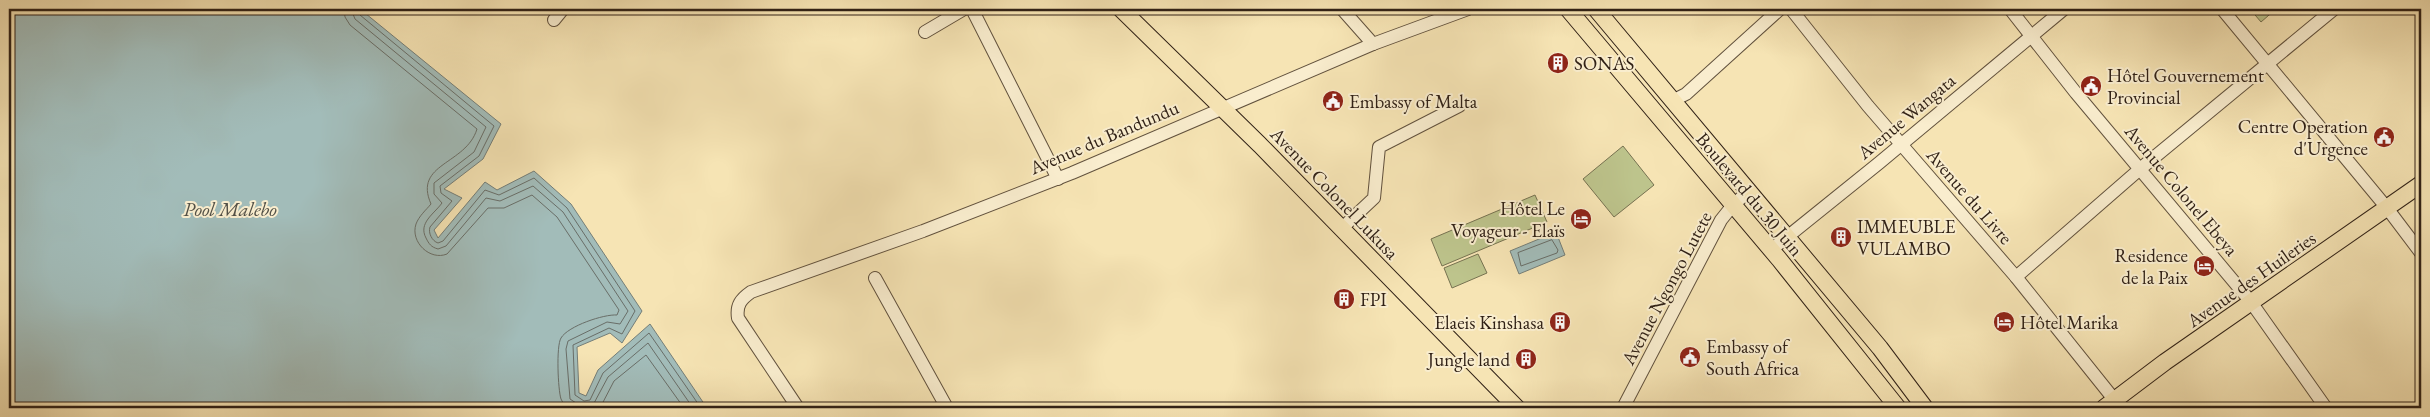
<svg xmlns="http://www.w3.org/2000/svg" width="2430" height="417" font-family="'EB Garamond',serif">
	<rect width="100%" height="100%" fill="#f6e4b4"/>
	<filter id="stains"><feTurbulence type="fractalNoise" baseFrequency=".004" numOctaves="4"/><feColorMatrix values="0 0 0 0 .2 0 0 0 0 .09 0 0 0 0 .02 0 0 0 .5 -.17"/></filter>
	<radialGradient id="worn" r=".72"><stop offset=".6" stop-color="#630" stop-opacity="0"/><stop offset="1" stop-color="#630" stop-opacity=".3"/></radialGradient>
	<g fill="#bdc48c" stroke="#767251">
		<polygon points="2250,9 2276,9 2261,22"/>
		<polygon points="1623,146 1654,185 1614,217 1583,179"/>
		<polygon points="1535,195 1547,222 1442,266 1431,239"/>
		<polygon points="1478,254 1487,273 1452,288 1444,268"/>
	</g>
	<g fill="#a2bcb9" stroke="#747e78">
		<polygon points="9,9 360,9 501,124 483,159 444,189 462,198 434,230 438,238 485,182 497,190 534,171 571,204 642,311 622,343 610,333 577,347 579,393 586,396 598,370 650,324 707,408 9,408"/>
		<polygon points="1556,232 1565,255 1519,274 1510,251"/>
	</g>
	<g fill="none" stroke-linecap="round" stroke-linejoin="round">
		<g stroke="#696e68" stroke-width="1">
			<path d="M 344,9 L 345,17 L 350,25 L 477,129 C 466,165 413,163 431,204 C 426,210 419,216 416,224 C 410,242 430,261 447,254 L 488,208 L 504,208 L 532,195 L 557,217 L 619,310 L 617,315 C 604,314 568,326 561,338 C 556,346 558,390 561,399 C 563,403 565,406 568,408"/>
			<path d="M 351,9 L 355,19 L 486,127 L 474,152 L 434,183 L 434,194 L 442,203 C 434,214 418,223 426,238 C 429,244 431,247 438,249 L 446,246 L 486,198 L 500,201 L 533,186 L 563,212 L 628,311 L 620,324 L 607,322 L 568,341 L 566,349 L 570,399 L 582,407 L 593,405 L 608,377 L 648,343 L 693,408"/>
			<path d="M 357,9 L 360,15 L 494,126 L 479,156 L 440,186 L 441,193 L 452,201 L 430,227 C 428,233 432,241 438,243 L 443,241 L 485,190 L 499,195 L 534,178 L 567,208 L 635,311 L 622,334 L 609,328 L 573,345 L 575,395 L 584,401 L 590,400 L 603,373 L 649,333 L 701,408"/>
			<polygon points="1552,240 1558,250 1557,253 1521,266 1518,253"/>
			<polyline points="600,408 614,381 646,355 684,408"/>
		</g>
		<g stroke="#62523e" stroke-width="14">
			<g id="minor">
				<polyline points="972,9 1058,179"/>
				<polyline points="1342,9 1373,44"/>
				<polyline points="1791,9 1868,106 2016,277 2121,408"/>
				<polyline points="2010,9 2076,93 2251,302 2326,408"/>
				<polyline points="2222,9 2387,208 2421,253"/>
				<polyline points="554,20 563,9"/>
				<polyline points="925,32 964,9"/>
				<polyline points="1672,101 1686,94 1780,9"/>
				<polyline points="1341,229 1374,198 1379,147 1459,106"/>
				<polyline points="1771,250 1879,163 2064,9"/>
				<polyline points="2016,277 2140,169 2334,9"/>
				<polyline points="875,278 947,408"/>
				<path d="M 798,408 L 738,318 C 736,305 741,299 751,292 L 923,231 L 1072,173 L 1373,44 L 1468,9"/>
				<polyline points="1623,408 1721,220 1733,205 1749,191"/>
			</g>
		</g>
		<g stroke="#302116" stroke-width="18">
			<g id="major">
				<polyline points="1121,9 1260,145 1517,408"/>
				<polyline points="1568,9 1779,259 1898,408"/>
				<polyline points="1596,9 1880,348 1925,408"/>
				<polyline points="2104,408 2165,362 2421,184"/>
			</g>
		</g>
		<use href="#minor" stroke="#f9edce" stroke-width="12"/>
		<use href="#major" stroke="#f6e4b4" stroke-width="16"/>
	</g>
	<defs>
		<g id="building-disc" transform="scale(1.125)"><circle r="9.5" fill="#8f2418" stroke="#f9edce"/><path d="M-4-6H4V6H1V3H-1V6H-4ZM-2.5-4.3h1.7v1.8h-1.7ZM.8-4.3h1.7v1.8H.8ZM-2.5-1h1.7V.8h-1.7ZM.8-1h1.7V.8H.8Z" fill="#fff"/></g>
		<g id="civic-disc" transform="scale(1.125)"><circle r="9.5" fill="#8f2418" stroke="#f9edce"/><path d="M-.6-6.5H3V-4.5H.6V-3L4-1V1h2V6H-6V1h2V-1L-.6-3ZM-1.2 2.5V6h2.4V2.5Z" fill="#fff"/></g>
		<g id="hotel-disc" transform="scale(1.125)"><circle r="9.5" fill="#8f2418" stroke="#f9edce"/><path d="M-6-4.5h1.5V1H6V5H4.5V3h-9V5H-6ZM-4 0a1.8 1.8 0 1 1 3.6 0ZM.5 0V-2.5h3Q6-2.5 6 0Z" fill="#fff"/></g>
	</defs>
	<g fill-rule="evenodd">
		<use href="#building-disc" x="1558" y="63"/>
		<use href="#civic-disc" x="2091" y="86"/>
		<use href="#civic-disc" x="1333" y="101"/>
		<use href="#civic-disc" x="2384" y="137"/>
		<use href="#hotel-disc" x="1581" y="219"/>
		<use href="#building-disc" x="1841" y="237"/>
		<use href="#hotel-disc" x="2204" y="266"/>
		<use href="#building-disc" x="1344" y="299"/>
		<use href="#building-disc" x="1560" y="322"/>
		<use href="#hotel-disc" x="2004" y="322"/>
		<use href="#civic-disc" x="1690" y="357"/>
		<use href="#building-disc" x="1526" y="359"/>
	</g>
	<g text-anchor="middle" stroke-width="4" stroke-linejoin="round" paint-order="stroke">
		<g font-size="19" fill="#302116" stroke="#f9edce" text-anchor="start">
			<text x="1574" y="70">SONAS</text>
			<text x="2107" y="82">Hôtel Gouvernement<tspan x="2107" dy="22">Provincial</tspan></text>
			<text x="1349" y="108">Embassy of Malta</text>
			<text x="2368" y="133" text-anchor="end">Centre Operation<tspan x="2368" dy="22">d'Urgence</tspan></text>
			<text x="1565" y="215" text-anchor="end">Hôtel Le<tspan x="1565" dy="22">Voyageur - Elaïs</tspan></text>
			<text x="1857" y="233">IMMEUBLE<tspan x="1857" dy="22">VULAMBO</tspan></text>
			<text x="2188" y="262" text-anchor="end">Residence<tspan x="2188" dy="22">de la Paix</tspan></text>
			<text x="1360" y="306">FPI</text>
			<text x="1544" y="329" text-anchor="end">Elaeis Kinshasa</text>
			<text x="2020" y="329">Hôtel Marika</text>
			<text x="1706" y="353">Embassy of<tspan x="1706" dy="22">South Africa</tspan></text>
			<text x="1510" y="366" text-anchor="end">Jungle land</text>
		</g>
		<g font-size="19" fill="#302116" stroke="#f9edce">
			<text transform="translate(1906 116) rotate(-40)" y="7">Avenue Wangata</text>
			<text transform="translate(1104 137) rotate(-23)" y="7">Avenue du Bandundu</text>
			<text transform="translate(2182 190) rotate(50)" y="7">Avenue Colonel Ebeya</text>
			<text transform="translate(1335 193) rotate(46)" y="7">Avenue Colonel Lukusa</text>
			<text transform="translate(1750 194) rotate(50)" y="7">Boulevard du 30 Juin</text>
			<text transform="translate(1970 196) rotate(49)" y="7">Avenue du Livre</text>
			<text transform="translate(2251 279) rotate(-35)" y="7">Avenue des Huileries</text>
			<text transform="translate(1666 288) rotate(-62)" y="7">Avenue Ngongo Lutete</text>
		</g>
		<g font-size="20" font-style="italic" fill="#525047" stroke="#f9edce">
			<text x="230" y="216">Pool Malebo</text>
		</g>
	</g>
	<rect width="2430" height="417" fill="none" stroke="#f6e4b4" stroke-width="30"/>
	<rect x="10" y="10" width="2410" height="397" fill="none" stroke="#302116" stroke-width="2.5"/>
	<rect x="15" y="15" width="2400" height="387" fill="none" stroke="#302116"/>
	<rect width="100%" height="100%" filter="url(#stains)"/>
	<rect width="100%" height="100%" fill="url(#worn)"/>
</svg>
